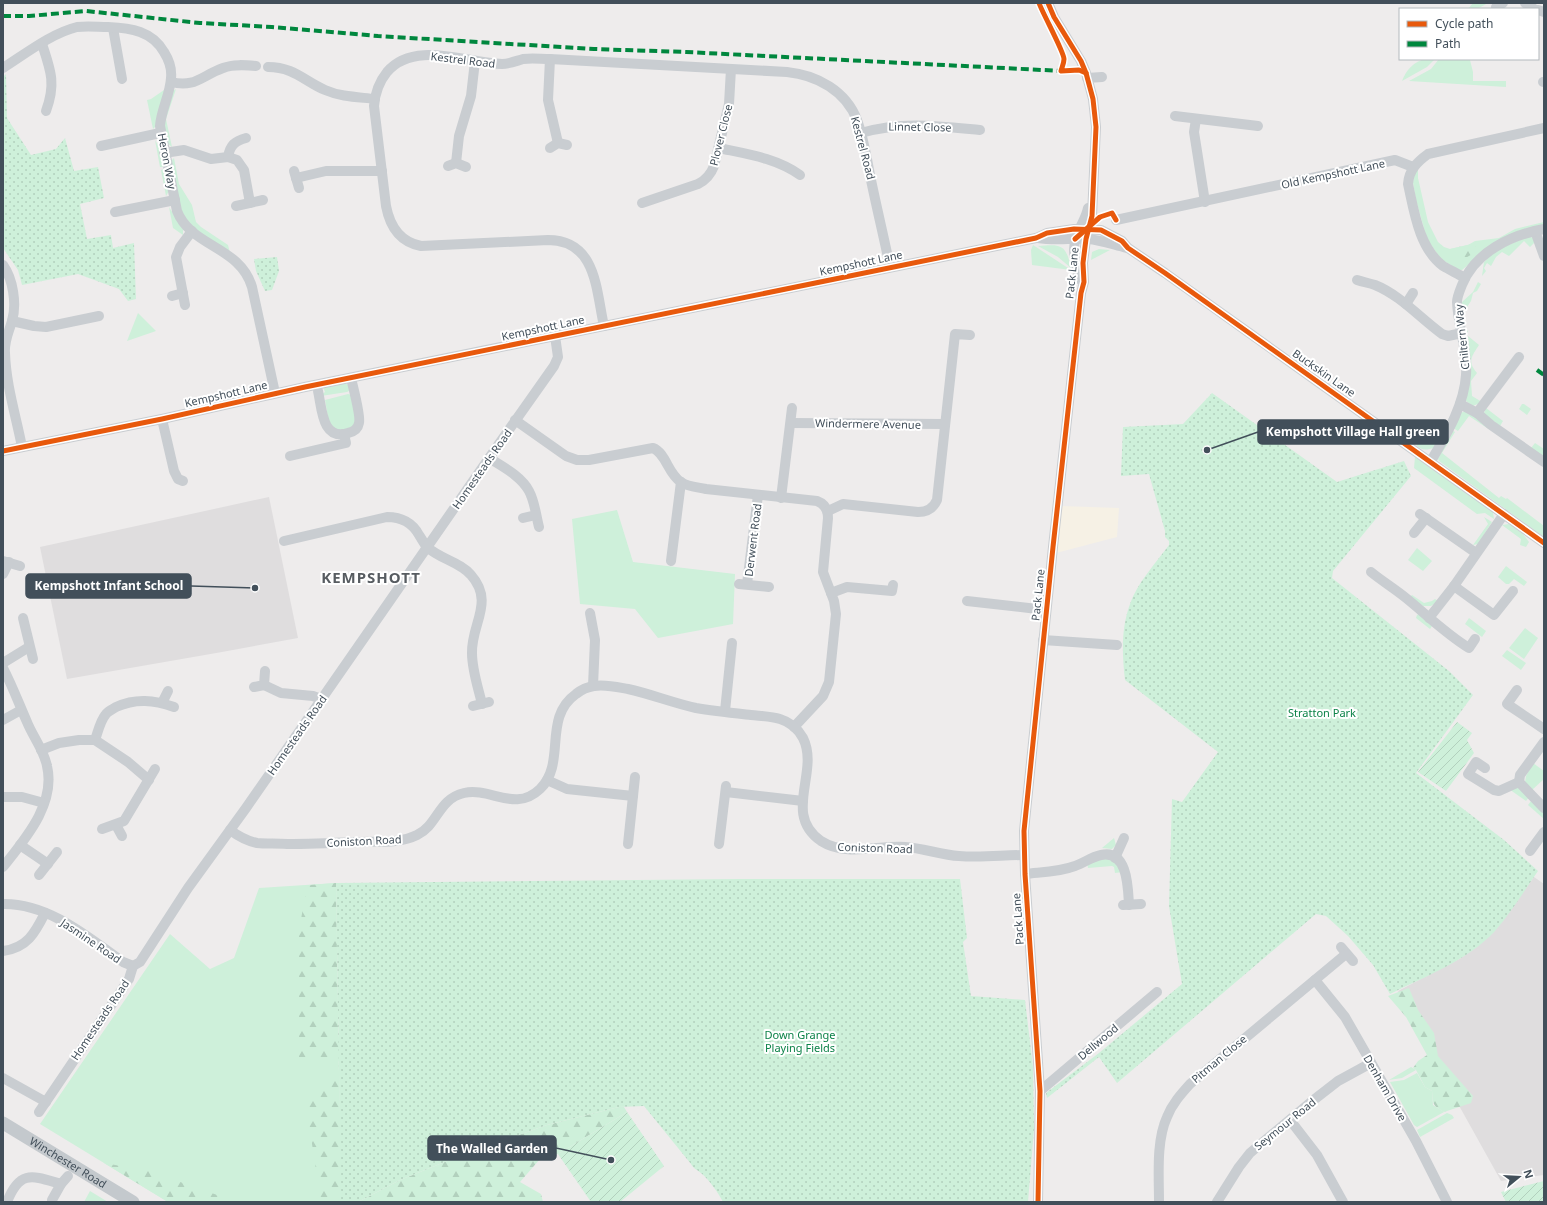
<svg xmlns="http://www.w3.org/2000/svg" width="1547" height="1205" font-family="'Noto Sans',sans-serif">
	<defs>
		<pattern id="forest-firs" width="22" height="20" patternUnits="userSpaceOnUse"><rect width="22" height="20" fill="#cef0da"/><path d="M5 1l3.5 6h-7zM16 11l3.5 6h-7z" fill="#b2d0bd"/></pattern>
		<pattern id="park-dots" width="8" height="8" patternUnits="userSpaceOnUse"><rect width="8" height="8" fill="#cef0da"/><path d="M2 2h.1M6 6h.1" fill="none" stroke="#b2d0bd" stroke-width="1.8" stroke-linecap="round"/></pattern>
		<pattern id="garden-furrows" width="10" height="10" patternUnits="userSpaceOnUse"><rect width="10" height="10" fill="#cef0da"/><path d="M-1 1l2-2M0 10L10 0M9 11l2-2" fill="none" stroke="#b2d0bd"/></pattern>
	</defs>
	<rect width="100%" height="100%" fill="#eeecec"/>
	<polygon fill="#f6f1e5" points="1061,506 1119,508 1117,537 1056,553"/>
	<g fill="#dfddde">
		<polygon points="269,497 298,638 222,652 67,679 40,547"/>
		<polygon points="1534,877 1544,884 1544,1175 1501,1181 1457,1102 1398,991 1461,958 1481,943 1494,931"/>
	</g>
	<g fill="#cef0da">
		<polygon points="1473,3 1488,3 1477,9 1468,9"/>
		<path d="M 1426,59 L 1435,59 L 1427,67 L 1402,81 C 1406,70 1414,61 1426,59 Z"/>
		<polygon points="1439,59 1470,60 1473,72 1473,81 1506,81 1506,87 1409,81 1431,69"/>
		<polygon points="176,89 166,119 172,147 167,143 163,123 173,91"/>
		<polygon points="164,90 165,90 155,127 153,129 147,100 151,99"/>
		<polygon points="155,140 160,149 164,167 160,167"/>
		<path d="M 174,158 L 179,184 L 192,205 L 196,222 L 201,227 L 228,245 L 230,253 C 216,243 187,228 181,211 C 176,195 174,177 171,161 Z"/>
		<polygon points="164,169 169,191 166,196 161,170"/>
		<polygon points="1418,169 1418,178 1428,222 1438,242 1444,247 1450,249 1468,245 1475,241 1499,238 1515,229 1544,222 1544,224 1468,265 1462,270 1459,270 1441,259 1427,239 1416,200 1413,183 1414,174"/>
		<polygon points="169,207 183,229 183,235 173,228"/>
		<polygon points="1529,236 1533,238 1535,242 1530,247 1524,241 1509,256 1502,252 1496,257 1491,266 1487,263 1484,268 1486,271 1482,276 1484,262 1495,251"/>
		<polygon points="1033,245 1071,270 1032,265 1031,250"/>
		<path d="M 1038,246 C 1061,244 1066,244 1071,268 L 1058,257 Z"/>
		<polygon points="1099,249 1110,250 1091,260 1092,252"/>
		<polygon points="1478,282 1481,284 1477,291 1473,293 1471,301 1465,310 1465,328 1468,331 1467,333 1464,332 1464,329 1462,302 1473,292"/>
		<polygon points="138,313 156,331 127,341"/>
		<path d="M 1468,336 L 1479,345 C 1472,356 1467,361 1477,373 L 1471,381 L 1472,396 L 1482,402 L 1473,406 L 1466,401 L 1467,347 L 1469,346 Z"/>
		<polygon points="345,383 348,385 351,390 347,392 321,396 322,394 325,392 323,387"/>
		<polygon points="348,394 352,395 356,418 353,427 340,432 329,424 325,400"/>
		<polygon points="1522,404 1524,404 1531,409 1527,415 1519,409"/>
		<polygon points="1486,408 1503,421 1500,426 1485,415 1484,413"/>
		<polygon points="1466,411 1488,426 1487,428 1469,416 1458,431 1453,428 1460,413"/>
		<path d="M 1443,430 L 1434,448 C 1426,450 1422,451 1416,445 Z"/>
		<polygon points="1452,430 1455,432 1442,453 1499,498 1501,496 1506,499 1507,498 1544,526 1544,537 1439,461 1438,459"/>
		<polygon points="1535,443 1544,449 1544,457 1531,448"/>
		<polygon points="1415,457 1493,512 1494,519 1485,513 1477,514 1414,468"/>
		<polygon points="617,510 633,562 735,574 733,624 658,638 635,609 580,604 572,519"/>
		<polygon points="1484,517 1492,522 1478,544 1473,545 1488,524"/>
		<polygon points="1509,524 1523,534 1529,542 1526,547 1520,545 1521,539 1502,525"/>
		<polygon points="1417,548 1432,561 1423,571 1408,560"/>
		<polygon points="1506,566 1527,582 1524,586 1514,579 1509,584 1506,584 1498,577"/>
		<polygon points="1412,595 1424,603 1432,601 1435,599 1438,601 1431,606 1423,606 1410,597"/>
		<polygon points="1419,614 1432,626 1430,629 1416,618 1417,615"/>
		<polygon points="1469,618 1486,631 1482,637 1465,624"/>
		<polygon points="1525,628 1538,638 1524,659 1509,648"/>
		<polygon points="1507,650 1526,663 1521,670 1502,656"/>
		<polygon points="1533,763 1544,771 1544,779 1532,790 1525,782 1526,776"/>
		<polygon points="1517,787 1521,790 1529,797 1526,801 1509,789"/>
		<polygon points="1531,801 1544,813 1544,819 1528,805"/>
		<polygon points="1114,838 1116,845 1112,849 1102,848"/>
		<polygon points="1112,858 1123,872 1115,873 1114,867 1112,866 1088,868 1087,862"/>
		<polygon points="336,883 341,1202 168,1202 40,1124 170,934 210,969 234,958 259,888"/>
		<polygon points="1411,1067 1416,1070 1402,1078 1389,1080"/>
		<polygon points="1417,1073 1425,1087 1432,1091 1433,1105 1444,1112 1417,1127 1414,1125 1390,1082 1404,1080"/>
		<polygon points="1447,1113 1452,1115 1454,1118 1420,1137 1417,1130"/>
	</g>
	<g fill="url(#forest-firs)">
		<polygon points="1476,243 1474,253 1462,260 1454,255 1450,249"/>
		<polygon points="336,883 338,1034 345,1062 299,1057 299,930 306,892 310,885"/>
		<path d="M 1409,988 L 1418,1010 L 1434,1033 L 1438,1056 L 1473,1096 L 1471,1103 L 1444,1112 C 1432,1105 1433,1104 1432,1091 L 1425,1087 L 1416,1070 L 1413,1068 L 1418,1061 L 1427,1055 L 1406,1017 L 1388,996 Z"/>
		<polygon points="339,1070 340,1115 351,1202 321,1202 306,1105 314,1088 321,1086"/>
		<polygon points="619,1107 624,1107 627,1112 558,1154 540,1159 520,1182 541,1194 543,1202 358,1202 400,1180 467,1153 547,1125"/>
		<polygon points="104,1163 149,1171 237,1202 168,1202"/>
		<polygon points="90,1191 108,1202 84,1202"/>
	</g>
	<g fill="url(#park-dots)">
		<polygon points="6,74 7,118 31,155 56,149 65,138 74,171 98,167 104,198 80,204 87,239 111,235 113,248 134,243 136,299 128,301 119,289 78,274 22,285 18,270 3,248 3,77"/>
		<polygon points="277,257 279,271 272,290 265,291 256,271 254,259"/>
		<path d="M 1212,393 L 1337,482 L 1404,461 L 1411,476 L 1333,571 L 1332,578 L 1449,671 L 1473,695 L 1416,773 L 1504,840 L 1538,871 C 1524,891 1511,913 1495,931 C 1467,961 1426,976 1390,994 L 1373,965 L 1348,936 L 1326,916 L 1316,914 L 1117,1083 L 1099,1057 L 1047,1098 L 1046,1093 L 1099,1053 L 1182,984 L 1169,906 L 1172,799 L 1182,802 L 1218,752 L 1125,680 C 1122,654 1121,629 1130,604 C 1137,583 1156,563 1169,545 L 1169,541 L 1165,537 L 1165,531 L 1149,474 L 1121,476 L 1123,427 L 1183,424 Z"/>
		<path d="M 739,879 L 960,879 L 967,938 L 963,942 L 971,996 L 1025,1000 L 1033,1067 L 1034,1129 L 1028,1202 L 723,1202 C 718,1192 709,1180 701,1173 C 696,1169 694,1169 691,1164 L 644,1106 L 619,1107 L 547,1125 L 467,1153 L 400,1180 L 358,1202 L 341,1202 L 336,883 Z"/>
	</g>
	<g fill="url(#garden-furrows)">
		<polygon points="1457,722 1472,733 1467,740 1474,753 1446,791 1418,772"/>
		<polygon points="627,1112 664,1166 620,1202 591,1202 558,1154"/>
		<polygon points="1544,1181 1544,1202 1506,1202 1501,1192"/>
	</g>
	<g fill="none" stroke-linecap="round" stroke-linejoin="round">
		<g stroke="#c9cdd1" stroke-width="10">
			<polyline points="1525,3 1534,9"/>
			<polyline points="1496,7 1503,3"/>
			<polyline points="1538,10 1544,12"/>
			<polyline points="113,28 122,79"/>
			<path d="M 42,44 C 51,71 56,84 46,111"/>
			<polyline points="550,59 548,100 558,143"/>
			<path d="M 268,67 C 294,67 304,81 325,90 C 341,97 358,97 375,99"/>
			<path d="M 3,68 C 25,54 52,33 77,27 C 88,26 98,27 108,27 C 131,28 152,31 164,52 C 169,60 172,69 171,78 C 170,95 161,110 160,126 L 177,211 C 191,247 240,246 252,287 L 275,393"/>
			<polyline points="1087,78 1102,77"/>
			<path d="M 171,82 C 195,88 201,76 223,68 C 233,64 245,65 256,66"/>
			<polyline points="1543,82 1544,82"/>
			<polyline points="1175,116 1258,126"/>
			<polyline points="1196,119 1194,132 1205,202"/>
			<path d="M 861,133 C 902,121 938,126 980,130"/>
			<polyline points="101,146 160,133"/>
			<polyline points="550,148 558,143 567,145"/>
			<path d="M 719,148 C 747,154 776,158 800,175"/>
			<polyline points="164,153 184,150 211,159 228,157 237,160 244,170 250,203"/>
			<path d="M 228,157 C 230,145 235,141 246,138"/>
			<polyline points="456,163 459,136 471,96 475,61"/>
			<polyline points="448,166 456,163 466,167"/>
			<polyline points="294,171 299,188"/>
			<polyline points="296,178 326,171 382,171"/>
			<path d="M 642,203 L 698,184 C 706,180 711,174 714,166 L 729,104 L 731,69"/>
			<polyline points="236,206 263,200"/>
			<polyline points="115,212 175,200"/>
			<polyline points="1116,220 1395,160 1413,167"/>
			<polyline points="1535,231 1544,256"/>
			<path d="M 1038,238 C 1055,241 1071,238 1088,239 C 1101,240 1114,245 1127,248"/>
			<path d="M 3,265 C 13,279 17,304 12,321 C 9,332 4,341 5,353 C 6,385 16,416 22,447"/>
			<path d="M 1465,278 C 1458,274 1450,270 1443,266 C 1419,248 1414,211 1408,184 C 1409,170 1417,162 1428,154 L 1544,128"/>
			<path d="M 1079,279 C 1077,265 1071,251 1076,238 C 1079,227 1086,219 1088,208"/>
			<path d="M 1357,280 C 1363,282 1369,283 1375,285 C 1400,295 1420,318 1442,334 L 1448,336 L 1462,333"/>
			<polyline points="172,296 183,293"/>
			<polyline points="1406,304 1413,293"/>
			<polyline points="185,305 176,257 180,247 192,231"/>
			<polyline points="12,321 34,326 46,327 99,316"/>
			<path d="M 604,326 C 596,291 597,240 548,240 L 421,246 C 400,242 390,227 386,206 L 374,106 C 375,93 379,82 387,72 C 414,40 466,63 502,64 C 509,64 516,61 523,59 C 532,58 541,59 550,59 L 787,72 C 817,75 846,91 857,120 C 864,139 867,160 871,180 C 877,209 884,238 890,267"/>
			<path d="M 318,391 C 322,409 322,441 348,433 C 353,432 358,429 359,423 C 361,416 353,387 351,378"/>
			<polyline points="1460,404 1477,413 1491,425 1544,462"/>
			<polyline points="1477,413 1519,357"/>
			<polyline points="162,419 174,471 178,479 183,481"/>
			<path d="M 515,420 L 566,456 L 577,460 L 589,460 L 653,448 C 666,453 668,474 681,482 C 688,487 697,487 706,489 L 817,501 C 825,504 828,510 828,518 L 823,572 L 834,601 L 836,614 L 829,682 L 823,696 L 794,727"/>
			<polyline points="791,423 945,424"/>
			<polyline points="3,451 162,419 305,387 1036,238 1047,233 1074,229 1101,230 1122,241 1128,248 1165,273 1544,543"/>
			<polyline points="290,456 346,443 344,434"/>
			<path d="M 489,458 C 503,467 521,476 529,491 C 535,502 536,516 539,527"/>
			<path d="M 1431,461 C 1446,435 1464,406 1466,375 C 1468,350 1458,327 1457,302 C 1457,297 1460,290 1462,285 C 1475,252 1511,235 1544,229"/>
			<polyline points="781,498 792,408"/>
			<path d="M 828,511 L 843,504 L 918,512 C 927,512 933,509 937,500 L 955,334 L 970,335"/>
			<polyline points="1420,514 1476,553"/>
			<polyline points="523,518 536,515"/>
			<polyline points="1414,533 1426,518"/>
			<path d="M 284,541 L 387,517 C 401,517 412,522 419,535 C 422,539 424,544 427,547 C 440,559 460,562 471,575 C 495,602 471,624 472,653 C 472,670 478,687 482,704"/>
			<polyline points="3,561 20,566"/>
			<polyline points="671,561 681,482"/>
			<path d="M 1371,572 C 1382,581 1395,589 1406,598 C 1427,615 1446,634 1469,648 L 1475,639"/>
			<polyline points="3,574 9,562"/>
			<polyline points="739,584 769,587"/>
			<polyline points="747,584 758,495"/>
			<polyline points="1454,586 1494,615 1513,591"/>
			<polyline points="831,593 847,587 892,591 893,585"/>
			<polyline points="967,601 1046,610"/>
			<polyline points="590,613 595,640 593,686"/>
			<polyline points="23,618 33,659"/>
			<polyline points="1429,618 1454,586 1504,514"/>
			<polyline points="1043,640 1117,645"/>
			<polyline points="3,663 29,647"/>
			<path d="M 3,668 C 12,685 19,704 27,722 C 33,737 44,750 47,766 C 56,804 25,839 3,867"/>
			<polyline points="264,685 281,693 313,696 321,699"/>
			<polyline points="254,687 264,685 265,671"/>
			<polyline points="1517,690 1507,704 1544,729"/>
			<polyline points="162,703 168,691"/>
			<polyline points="473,706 489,702"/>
			<polyline points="725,711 732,643"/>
			<polyline points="3,720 21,710"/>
			<path d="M 95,740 C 98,732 100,721 106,714 C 108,711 113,709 116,707 C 136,698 154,700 174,707"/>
			<polyline points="1544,742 1520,775 1519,782 1544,808"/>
			<polyline points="41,750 59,743 79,740 95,740 128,762 149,780"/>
			<polyline points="1485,768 1476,762 1468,774 1494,790 1499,791 1519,782"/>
			<polyline points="547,780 567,789 633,796"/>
			<polyline points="726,792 803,801"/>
			<polyline points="3,797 22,797 44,803"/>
			<polyline points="116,825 122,836"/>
			<polyline points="102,829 124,821 155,769"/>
			<path d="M 230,830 C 238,836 247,841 257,843 C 267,844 277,843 287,844 C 310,844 334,843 357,842 C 376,841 399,844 417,835 C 438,825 438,799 464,793 C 491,787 515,813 540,789 C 567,763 542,718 576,694 C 581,690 587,687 594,686 C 605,684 617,687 628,689 C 651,694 673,703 696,708 C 714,711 733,713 751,715 C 760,716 771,716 780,719 C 790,722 798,729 803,738 C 820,772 782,814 821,841 C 846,857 878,845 905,847 C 923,848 941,855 959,856 C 981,858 1003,855 1024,855"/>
			<polyline points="628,844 635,777"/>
			<polyline points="719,844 726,786"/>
			<polyline points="20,845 48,864"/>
			<polyline points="1530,851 1544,832"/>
			<polyline points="1115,858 1124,838"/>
			<path d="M 1025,874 C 1042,872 1059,872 1075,866 C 1084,863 1091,857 1101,855 C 1128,849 1128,888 1129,905"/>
			<polyline points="39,875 57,852"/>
			<path d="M 3,904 C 48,903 88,937 123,962 L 133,966"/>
			<polyline points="1123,905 1141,904"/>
			<polyline points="1341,947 1353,961"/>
			<path d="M 3,951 C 27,948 35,933 45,913"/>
			<polyline points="133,966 140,962 188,888 246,808 489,458 554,366 558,357 555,336"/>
			<polyline points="1315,980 1345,1017 1416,1141 1447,1202"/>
			<polyline points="3,1078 46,1102"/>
			<polyline points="1040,1091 1157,992"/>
			<polyline points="39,1112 129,979 133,966"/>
			<polyline points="1290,1120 1317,1155 1343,1202"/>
			<polyline points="52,1200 61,1184 68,1176"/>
			<path d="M 7,1202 C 20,1169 33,1176 61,1184"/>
			<polyline points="1038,1202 1040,1091 1025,874 1024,831 1053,547 1081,293 1084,282 1083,263 1086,239 1092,216 1096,127 1093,99 1086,73 1081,61 1054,17 1048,3"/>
			<path d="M 1159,1202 C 1159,1176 1156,1141 1167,1117 C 1172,1104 1181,1094 1190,1084 L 1346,954"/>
			<polyline points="1217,1202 1239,1167 1250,1153 1311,1102 1338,1081 1371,1063"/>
		</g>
		<path stroke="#c4c9cd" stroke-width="13" id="s1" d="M 3,1123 L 133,1202"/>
		<g stroke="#00873e" stroke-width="4" stroke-dasharray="8 4" stroke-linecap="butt">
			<polyline points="3,16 29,16 86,11 200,23 272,27 378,36 594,49 686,52 1063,71"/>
			<polyline points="1537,370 1544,375"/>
		</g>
		<g stroke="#fff" stroke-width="8">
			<g id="cycleway">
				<path d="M 1039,3 C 1043,14 1064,52 1064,59 C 1064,63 1062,67 1061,71 L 1079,70 L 1086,73"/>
				<polyline points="1075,239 1100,217 1112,213 1116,220"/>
				<polyline points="3,451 162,419 305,387 1036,238 1047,233 1074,229 1101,230 1122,241 1128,248 1165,273 1544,543"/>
				<polyline points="1038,1202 1040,1091 1025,874 1024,831 1053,547 1081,293 1084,282 1083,263 1086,239 1092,216 1096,127 1093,99 1086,73 1081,61 1054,17 1048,3"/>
			</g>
		</g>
		<use href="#cycleway" stroke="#e8590c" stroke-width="5"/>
	</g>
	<g text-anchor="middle" stroke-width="4" stroke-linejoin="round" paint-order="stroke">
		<g font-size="11" fill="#424f5a" stroke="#fff">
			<text transform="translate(463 60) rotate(7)" y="4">Kestrel Road</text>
			<text transform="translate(920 127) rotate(1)" y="4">Linnet Close</text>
			<text transform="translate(721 135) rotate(-76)" y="4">Plover Close</text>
			<text transform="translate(863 148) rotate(75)" y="4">Kestrel Road</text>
			<text transform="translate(167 161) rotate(79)" y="4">Heron Way</text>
			<text transform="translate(1333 174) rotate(-12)" y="4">Old Kempshott Lane</text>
			<text transform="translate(861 263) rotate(-12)" y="4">Kempshott Lane</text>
			<text transform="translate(1072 273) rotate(-84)" y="4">Pack Lane</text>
			<text transform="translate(543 328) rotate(-12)" y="4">Kempshott Lane</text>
			<text transform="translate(1462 337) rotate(-96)" y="4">Chiltern Way</text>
			<text transform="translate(1324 373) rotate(35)" y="4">Buckskin Lane</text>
			<text transform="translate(226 394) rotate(-13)" y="4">Kempshott Lane</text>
			<text transform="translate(868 424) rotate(1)" y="4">Windermere Avenue</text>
			<text transform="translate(482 469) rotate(-55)" y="4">Homesteads Road</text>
			<text transform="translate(753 540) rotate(-83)" y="4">Derwent Road</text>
			<text transform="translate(1038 595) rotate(-84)" y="4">Pack Lane</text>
			<text transform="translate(297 735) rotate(-55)" y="4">Homesteads Road</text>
			<text transform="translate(364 841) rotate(-3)" y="4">Coniston Road</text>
			<text transform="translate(875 848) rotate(2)" y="4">Coniston Road</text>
			<text transform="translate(1018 919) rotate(-94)" y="4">Pack Lane</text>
			<text transform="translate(91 941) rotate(34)" y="4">Jasmine Road</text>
			<text transform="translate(100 1020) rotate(-56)" y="4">Homesteads Road</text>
			<text transform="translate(1098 1042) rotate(-40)" y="4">Dellwood</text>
			<text transform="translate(1219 1059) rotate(-40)" y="4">Pitman Close</text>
			<text transform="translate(1385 1088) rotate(60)" y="4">Denham Drive</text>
			<text transform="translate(1285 1124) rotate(-39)" y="4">Seymour Road</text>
			<text dy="4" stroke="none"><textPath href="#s1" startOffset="76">Winchester Road</textPath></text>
		</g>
		<g font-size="11" fill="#0c8248" stroke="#fff">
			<text x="1322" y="717">Stratton Park</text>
			<text x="800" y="1039">Down Grange<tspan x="800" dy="13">Playing Fields</tspan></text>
		</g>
		<g font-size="15" font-weight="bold" letter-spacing="1" fill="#575c61" stroke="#fff">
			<text x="371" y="583">KEMPSHOTT</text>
		</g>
	</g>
	<path fill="none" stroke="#424f5a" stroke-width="1.5" d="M1207 450L1258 432M255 588L191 586M611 1160L556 1148"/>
	<g fill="#424f5a" stroke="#fff" stroke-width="1.5">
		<circle cx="1207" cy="450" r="4"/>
		<circle cx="255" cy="588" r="4"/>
		<circle cx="611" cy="1160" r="4"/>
	</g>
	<g fill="#424f5a" stroke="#424f5a" stroke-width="1.5">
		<rect x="1258" y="420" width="190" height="24" rx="4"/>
		<rect x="26" y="574" width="165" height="24" rx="4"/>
		<rect x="428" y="1136" width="128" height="24" rx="4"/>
	</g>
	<g font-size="12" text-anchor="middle" font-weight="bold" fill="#fff">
		<text x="1353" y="436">Kempshott Village Hall green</text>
		<text x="109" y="590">Kempshott Infant School</text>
		<text x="492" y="1153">The Walled Garden</text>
	</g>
	<rect width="1547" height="1205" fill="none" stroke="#424f5a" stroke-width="8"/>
	<rect x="1399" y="8" width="140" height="52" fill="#ffffff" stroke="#b3b9bd"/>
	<rect x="1407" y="21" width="20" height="6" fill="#e8590c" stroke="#b3b9bd"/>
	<text x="1435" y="28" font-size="12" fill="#424f5a">Cycle path</text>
	<rect x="1407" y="41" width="20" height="6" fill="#00873e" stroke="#b3b9bd"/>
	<text x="1435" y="48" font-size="12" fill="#424f5a">Path</text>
	<g transform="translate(1519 1177) rotate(72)" stroke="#ffffff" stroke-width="3" paint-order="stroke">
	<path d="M0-3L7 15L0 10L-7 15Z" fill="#424f5a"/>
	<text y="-6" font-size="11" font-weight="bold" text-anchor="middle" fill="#424f5a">N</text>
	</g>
</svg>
